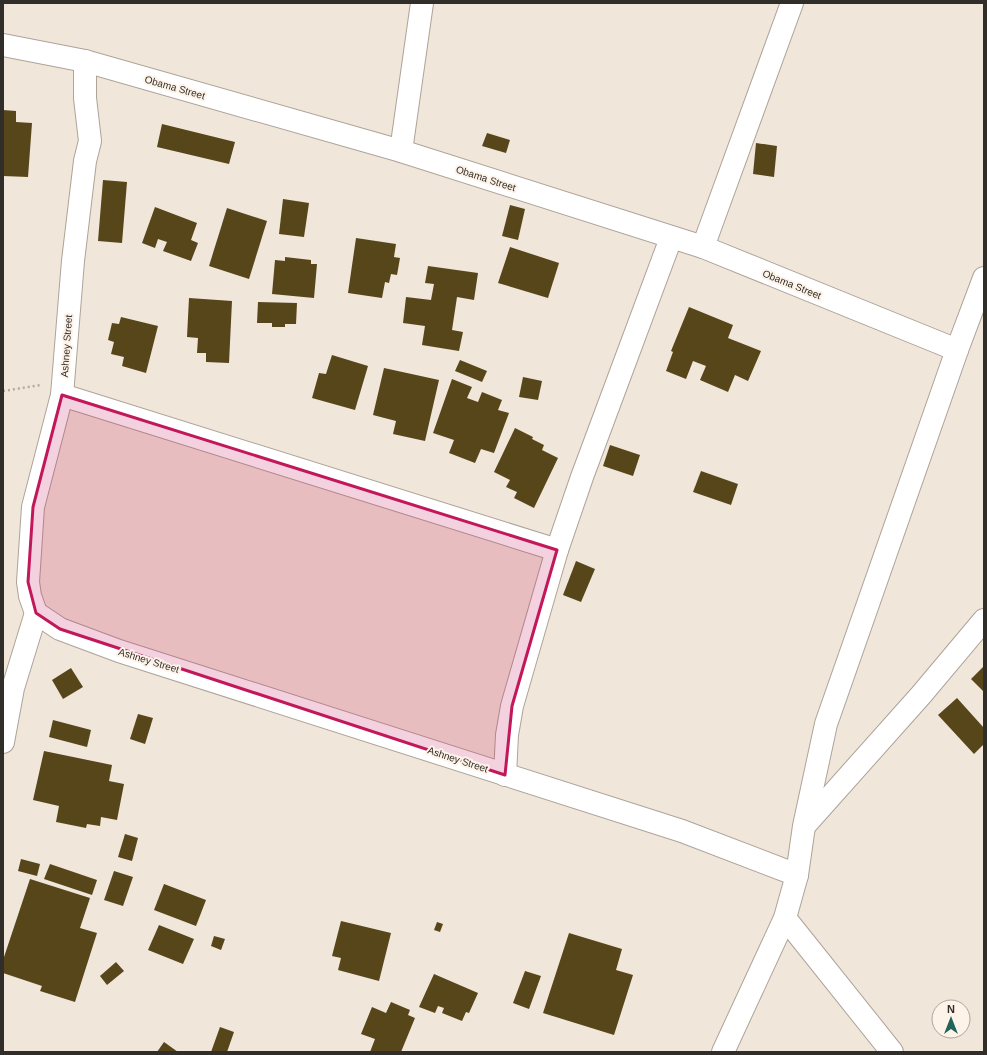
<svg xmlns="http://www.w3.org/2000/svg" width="987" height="1055" font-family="Helvetica,sans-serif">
	<rect width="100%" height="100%" fill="#f1e6da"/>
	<g fill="#56461a">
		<polygon points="3,110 16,111 16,122 32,123 28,177 3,176"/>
		<polygon points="162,124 235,142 229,164 157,147"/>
		<polygon points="487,133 510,140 506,153 482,146"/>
		<polygon points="756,143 777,146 774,177 753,174"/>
		<polygon points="103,180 127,182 122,243 98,241"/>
		<polygon points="283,199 309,203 304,237 279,234"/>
		<polygon points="510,205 525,209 518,240 502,236"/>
		<polygon points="155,207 197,223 191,240 198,243 191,261 163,251 167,242 158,239 155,248 142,243"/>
		<polygon points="227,208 267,221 249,279 209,266"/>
		<polygon points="356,238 396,244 394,257 400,258 397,275 391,274 389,283 385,282 382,298 348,293"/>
		<polygon points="510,247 559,263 548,298 498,283"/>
		<polygon points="285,257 311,260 311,264 317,264 314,298 272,294 275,260 285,261"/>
		<polygon points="428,266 478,273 474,300 457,297 452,330 463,332 459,351 422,345 425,326 403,323 406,297 431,300 434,284 425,283"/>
		<polygon points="189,298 232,301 229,363 206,362 206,353 197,353 198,338 187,337"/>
		<polygon points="258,302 297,303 296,324 285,324 285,327 272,327 272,323 257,323"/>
		<polygon points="689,307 733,325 728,338 761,351 748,381 735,375 728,392 700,380 706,366 693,361 686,379 666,371 673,352 671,351"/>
		<polygon points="121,317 158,326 146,373 122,366 124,357 111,354 114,342 108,340 112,323 119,324"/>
		<polygon points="332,355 368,366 355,410 312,398 319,373 326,374"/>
		<polygon points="460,360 487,371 482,382 455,371"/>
		<polygon points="384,368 439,380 425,441 393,434 396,421 373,415"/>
		<polygon points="523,377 542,381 538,400 519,397"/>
		<polygon points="452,379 472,387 467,398 478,402 482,392 502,400 498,410 509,413 494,453 481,449 475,463 449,453 454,440 433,433"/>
		<polygon points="515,428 533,437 532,439 544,445 542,450 558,458 534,508 514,498 517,492 506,487 510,480 494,472"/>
		<polygon points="610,445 640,455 633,476 603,466"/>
		<polygon points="701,471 738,484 731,505 693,492"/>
		<polygon points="576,561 595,569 581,602 563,595"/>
		<polygon points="984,666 984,692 971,679"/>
		<polygon points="71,668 83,687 63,699 52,680"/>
		<polygon points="957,698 984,728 984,744 974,754 938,715"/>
		<polygon points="138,714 153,718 145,744 130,739"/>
		<polygon points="53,720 91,730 87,747 49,737"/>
		<polygon points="44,751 112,765 109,781 124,784 117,820 101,817 100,826 87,824 86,828 56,822 59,806 33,800"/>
		<polygon points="125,834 138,838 132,861 118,857"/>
		<polygon points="21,859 40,864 37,876 18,871"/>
		<polygon points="50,864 97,880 92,895 44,879"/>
		<polygon points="114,871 133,877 123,906 104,900"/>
		<polygon points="30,879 90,898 80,928 97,933 75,1002 40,991 42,986 3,973 3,960"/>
		<polygon points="164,884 206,900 196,926 154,910"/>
		<polygon points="341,921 391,933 379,981 338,970 341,958 332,956"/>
		<polygon points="437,922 443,924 440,932 434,930"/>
		<polygon points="159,925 194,939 183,964 148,950"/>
		<polygon points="569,933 622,949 616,970 633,975 614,1035 543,1013"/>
		<polygon points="214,936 225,939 221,950 211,946"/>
		<polygon points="116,962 124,971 107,985 100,976"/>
		<polygon points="525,971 541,976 529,1009 513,1003"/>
		<polygon points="434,974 478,993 469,1013 466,1012 462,1021 442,1013 444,1008 438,1006 435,1013 419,1007"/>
		<polygon points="391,1002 410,1010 408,1015 415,1018 401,1052 370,1052 375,1039 361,1034 372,1007 386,1013"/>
		<polygon points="220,1027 234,1032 227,1052 211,1052"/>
		<polygon points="164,1042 178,1052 157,1052"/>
	</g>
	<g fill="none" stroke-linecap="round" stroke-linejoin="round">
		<g stroke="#aea399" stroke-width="24">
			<g id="minor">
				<polyline points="3,45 85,61 401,151 703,247 957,350"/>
				<polyline points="85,61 85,98 90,141 85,161 73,261 62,395 33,507 28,582 30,596 36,613 60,629 119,651 682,831 797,875"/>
				<polyline points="401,151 422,3"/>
				<polyline points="703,247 792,3"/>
				<polyline points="62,395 557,550"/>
				<polyline points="3,742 13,688 36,613"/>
				<polyline points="505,775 507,735 512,706 557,550 582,477 671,238"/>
				<polyline points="806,824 921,695 984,620"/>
				<polyline points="785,918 892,1052"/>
				<polyline points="723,1052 785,918 797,875 804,826 826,724 957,350 984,278"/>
			</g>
		</g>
		<polyline stroke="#b3aba1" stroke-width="2.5" stroke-dasharray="2 3" stroke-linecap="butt" points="3,391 41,385"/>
		<use href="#minor" stroke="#fff" stroke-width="22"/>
	</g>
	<path fill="#c2185b" fill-opacity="0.2" stroke="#c2185b" stroke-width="3" stroke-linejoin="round" d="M 62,395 L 557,550 L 512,706 L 505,775 L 60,629 L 36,613 L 28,582 L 33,507 Z"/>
	<g text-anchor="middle" stroke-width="4" stroke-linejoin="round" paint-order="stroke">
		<g font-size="10" fill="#312d28" stroke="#fef3e8">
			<text transform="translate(175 87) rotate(16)" y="4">Obama Street</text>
			<text transform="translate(486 178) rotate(18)" y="4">Obama Street</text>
			<text transform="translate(792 284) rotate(22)" y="4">Obama Street</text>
			<text transform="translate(66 346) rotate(-86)" y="4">Ashney Street</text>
			<text transform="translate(149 660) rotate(17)" y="4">Ashney Street</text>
			<text transform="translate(458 759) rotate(18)" y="4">Ashney Street</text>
		</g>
	</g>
	<rect width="987" height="1055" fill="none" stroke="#312d28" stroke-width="8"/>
	<g transform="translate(951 1019)"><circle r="19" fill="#fef3e8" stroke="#aca49b"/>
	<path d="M0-3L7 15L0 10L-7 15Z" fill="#206558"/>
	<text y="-6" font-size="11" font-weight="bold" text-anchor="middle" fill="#312d28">N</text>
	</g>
</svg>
